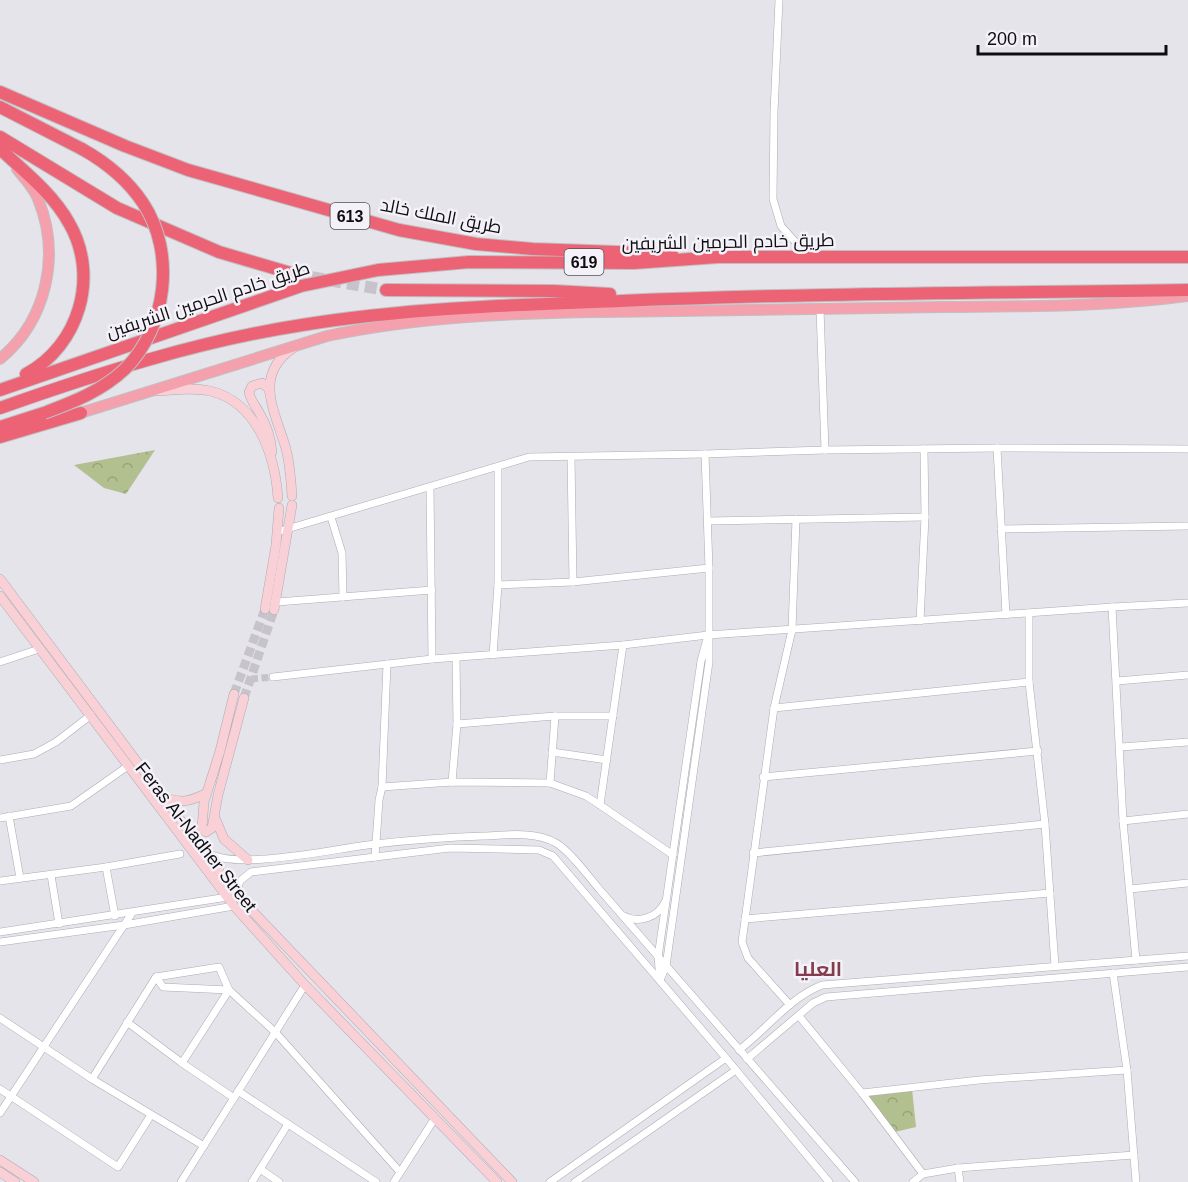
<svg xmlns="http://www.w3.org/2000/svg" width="1188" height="1182" font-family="Arial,Cairo,sans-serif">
	<defs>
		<pattern id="park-crowns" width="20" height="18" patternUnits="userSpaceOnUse" patternTransform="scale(1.5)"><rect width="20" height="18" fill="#b2bf8f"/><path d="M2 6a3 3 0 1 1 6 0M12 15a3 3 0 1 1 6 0" fill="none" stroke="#98a37a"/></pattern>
	</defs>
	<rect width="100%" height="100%" fill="#e6e4eb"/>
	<g fill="url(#park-crowns)">
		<polygon points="155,450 126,494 104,488 74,465"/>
		<polygon points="912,1089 916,1127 895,1132 862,1093"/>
	</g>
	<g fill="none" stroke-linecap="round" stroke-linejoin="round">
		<polyline stroke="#c6c4ca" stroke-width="7" stroke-dasharray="7 3.5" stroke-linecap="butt" points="251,679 273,677"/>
		<g stroke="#c6c4ca" stroke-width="9" stroke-dasharray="9 4.5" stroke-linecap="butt">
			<polyline points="234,694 265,609"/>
			<polyline points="244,698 274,610"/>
		</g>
		<polyline stroke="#c6c4ca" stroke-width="12" stroke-dasharray="12 6" stroke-linecap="butt" points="294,274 386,290"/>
		<g stroke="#adabb1" stroke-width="8">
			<g id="street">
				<polyline points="779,0 774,112 773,199 781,226 808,256"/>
				<polyline points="997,448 1006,615"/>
				<polyline points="825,450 997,448 1188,449"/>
				<polyline points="571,457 573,582"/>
				<polyline points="430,487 432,659"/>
				<polyline points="331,517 342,553 343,597"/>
				<polyline points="708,521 925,517"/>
				<polyline points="1001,529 1188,526"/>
				<polyline points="277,532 529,457 705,454"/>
				<polyline points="498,585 573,582 709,568"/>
				<polyline points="277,602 432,590"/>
				<polyline points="1112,607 1188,603"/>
				<polyline points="1029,613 1029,682 1045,824 1055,966"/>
				<polyline points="920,621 925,517 924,449"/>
				<polyline points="708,635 701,661 658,957 660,980 666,966 709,662 709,568 705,454 825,450 820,309"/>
				<polyline points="493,655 498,585 498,467"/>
				<polyline points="0,662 39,649"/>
				<polyline points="273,677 432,659 623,645 708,635 1112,607 1123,821 1136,960"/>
				<polyline points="1117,681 1188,675"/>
				<polyline points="774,708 1029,682"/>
				<polyline points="457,724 555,716 613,716"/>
				<polyline points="1121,747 1188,742"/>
				<polyline points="552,752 607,760"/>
				<polyline points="0,760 34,754 56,742 91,715"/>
				<polyline points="763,777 1038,751"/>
				<polyline points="452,782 457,724 456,658"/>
				<polyline points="550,783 555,716"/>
				<polyline points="382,787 452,782 550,783 586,796 600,805 673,855"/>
				<polyline points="600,805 623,645"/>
				<polyline points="9,816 20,878"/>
				<polyline points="0,818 71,806 128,766"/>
				<polyline points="1123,821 1188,814"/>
				<path d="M 208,853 C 238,871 337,848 375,844 C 411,840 448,837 484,836 C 507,835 536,831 556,843 C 571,852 588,876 600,890 L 855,1182"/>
				<polyline points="753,853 1045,824"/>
				<polyline points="375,857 379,800 382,787 387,664"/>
				<polyline points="106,867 115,916"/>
				<polyline points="51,875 59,924"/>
				<polyline points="0,881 106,867 180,854"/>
				<polyline points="1130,889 1188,883"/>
				<polyline points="236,894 240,881 251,872 450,848 539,850 553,856 726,1058 829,1182"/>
				<path d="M 624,916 C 639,924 658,917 665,902"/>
				<polyline points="745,919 1050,893"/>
				<polyline points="0,932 228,897"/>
				<polyline points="0,942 124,925 234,906"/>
				<polyline points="1113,973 1127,1070 1136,1182"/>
				<polyline points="156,977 163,987 229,990 276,1033 400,1172"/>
				<polyline points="790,1005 748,958 742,942 774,708 792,630 796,519"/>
				<polyline points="799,1016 862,1093 923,1174"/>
				<polyline points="0,1018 92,1079 204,1146"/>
				<polyline points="127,1022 182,1063 234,1098"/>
				<path d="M 739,1050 C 767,1029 789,998 822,985 L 1188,956"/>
				<polyline points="747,1059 813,1003 826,997 1188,967"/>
				<polyline points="92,1079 156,977 219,967 229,990 182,1063"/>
				<polyline points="0,1089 118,1167 151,1115"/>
				<polyline points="238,1091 376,1182"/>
				<polyline points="862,1093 979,1080 1127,1070"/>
				<polyline points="0,1113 132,913"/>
				<polyline points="958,1168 960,1182"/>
				<polyline points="260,1169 279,1182"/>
				<polyline points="181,1182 305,985"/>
				<polyline points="252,1182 288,1124"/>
				<polyline points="394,1182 435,1118"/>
				<polyline points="550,1182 726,1058"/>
				<polyline points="575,1182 736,1070"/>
				<polyline points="913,1182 923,1174 958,1168 1134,1155"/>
			</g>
		</g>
		<g stroke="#adabb1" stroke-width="10">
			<g id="secondary">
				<path d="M 158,391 C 175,390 193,387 210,391 C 257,402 275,455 278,498"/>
				<path d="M 270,393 L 268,388 L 262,383 L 252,386 L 249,392 C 250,400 256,406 260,414 C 267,426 271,438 272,452"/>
				<path d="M 292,496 C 291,481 290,464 286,449 C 276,413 252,376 293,348"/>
				<polyline points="0,579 236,894 512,1182"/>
				<polyline points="0,596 234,906 305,985 497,1182"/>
				<polyline points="265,609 276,545 279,508"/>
				<polyline points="274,610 292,505"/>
				<polyline points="234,694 220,751 204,802 202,828 206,832 212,828 218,795 244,698"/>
				<path d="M 164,797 C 181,804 191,801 207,793"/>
				<polyline points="215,818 224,839 248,860"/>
				<polyline points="0,1160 34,1182"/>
				<polyline points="0,1172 15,1182"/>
			</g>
		</g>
		<g stroke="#c0c0c1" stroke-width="12">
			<g id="primary">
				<path d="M 0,359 C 47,320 61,255 38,199 C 34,188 24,178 17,169"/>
				<path d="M 74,415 L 327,336 C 417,317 510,313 602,312 C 716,311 830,309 943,307 C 1026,306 1106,307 1188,296"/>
			</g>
		</g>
		<g stroke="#c0c0c1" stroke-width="14">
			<g id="highway">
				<polyline points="0,92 125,146 188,170 399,230 476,244 533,249 672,254"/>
				<polyline points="0,107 82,149"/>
				<polyline points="0,137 117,208 219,252 294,274"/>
				<path d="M 0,149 C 24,171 53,194 69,223 C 100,276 79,346 26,374"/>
				<polyline points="386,290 554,291 610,294"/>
				<polyline points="0,390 301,286 378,270 469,262 634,263 718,257 1188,257"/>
				<path d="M 0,408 C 99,373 199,341 302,325 C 408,308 514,305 621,301 C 810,293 999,293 1188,290"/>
				<polyline points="0,427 44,413"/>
				<polyline points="0,437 81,413"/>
			</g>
		</g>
		<use href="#street" stroke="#fff" stroke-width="7"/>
		<use href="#secondary" stroke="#f9d0d6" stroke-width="9"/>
		<use href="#primary" stroke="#f4a1ad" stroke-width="10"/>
		<use href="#highway" stroke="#ec6376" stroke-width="12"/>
		<g stroke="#c0c0c1" stroke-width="14" stroke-linecap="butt">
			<path id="highway-bridge" d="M 44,413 C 73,402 102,391 125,369 C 167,327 176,253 143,203 C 127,179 107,163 82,149"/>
		</g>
		<use href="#highway-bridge" stroke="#ec6376" stroke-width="12"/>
	</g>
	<g text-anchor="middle" stroke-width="5" stroke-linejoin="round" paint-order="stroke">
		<g fill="#f4f1f8" stroke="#535256" stroke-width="1.5">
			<rect x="330.5" y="203" width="39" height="26" rx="4.5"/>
			<rect x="564.5" y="249" width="39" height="26" rx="4.5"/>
		</g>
		<g font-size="16" font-weight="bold" fill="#0e0e10">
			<text x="350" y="222">613</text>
			<text x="584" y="268">619</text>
		</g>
		<g font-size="18" fill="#0e0e10" stroke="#f4f1f8">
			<text transform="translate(441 216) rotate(11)" y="6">طريق الملك خالد</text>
			<text transform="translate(728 242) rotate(-1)" y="6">طريق خادم الحرمين الشريفين</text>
			<text transform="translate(208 300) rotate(-18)" y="6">طريق خادم الحرمين الشريفين</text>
			<text transform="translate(196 837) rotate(52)" y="6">Feras Al-Nadher Street</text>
		</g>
		<g font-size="20" font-weight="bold" fill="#833c4e" stroke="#f4f1f8">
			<text x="818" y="976">العليا</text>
		</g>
	</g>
	<path d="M978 45v9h188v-9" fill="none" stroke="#0e0e10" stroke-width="3"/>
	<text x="987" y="45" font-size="18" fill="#0e0e10" stroke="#f4f1f8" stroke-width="4.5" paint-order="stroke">200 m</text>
</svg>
